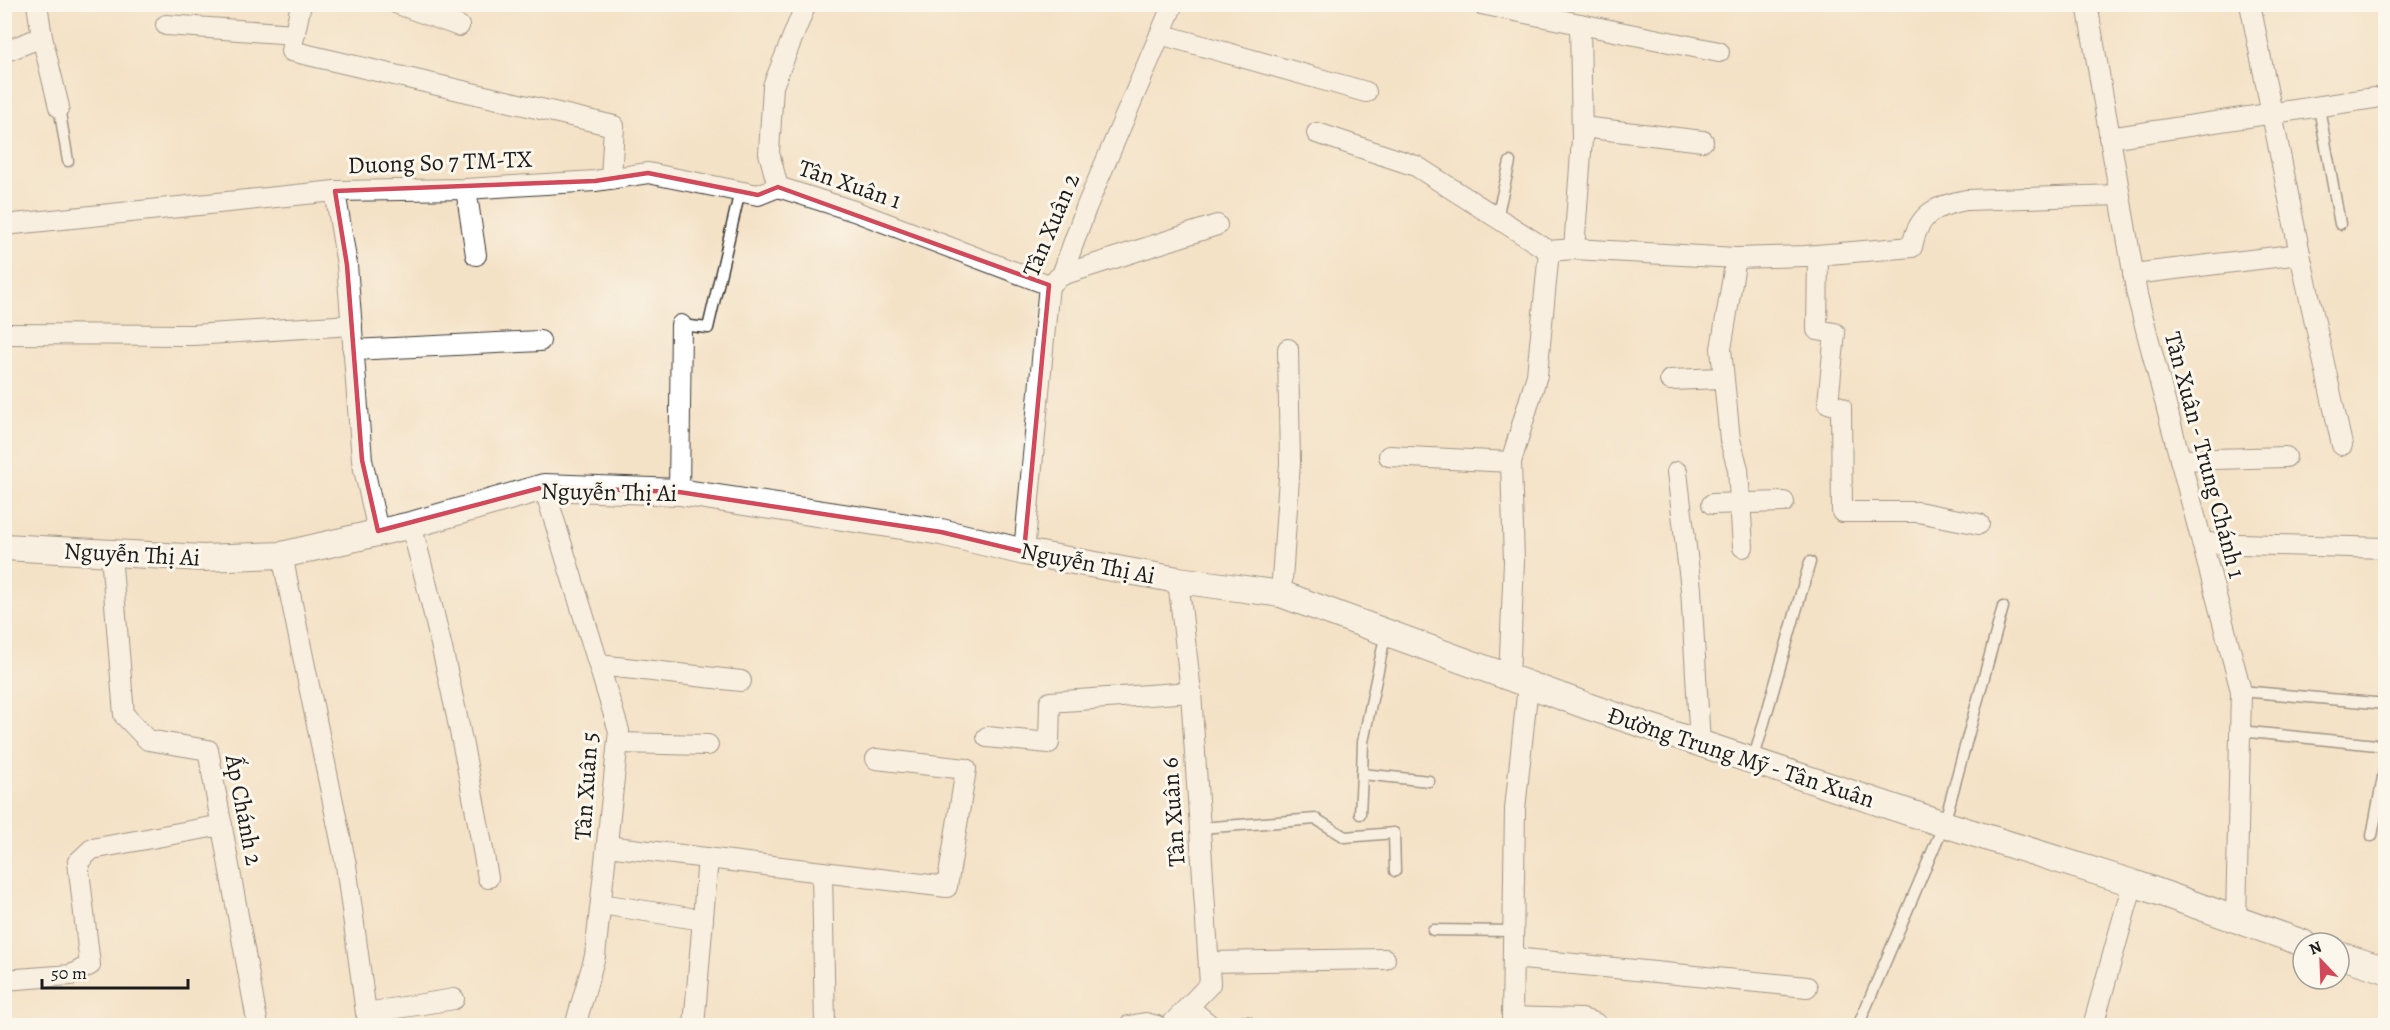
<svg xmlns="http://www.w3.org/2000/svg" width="2390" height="1030" font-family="Alegreya,serif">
	<rect width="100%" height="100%" fill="#fbf7ec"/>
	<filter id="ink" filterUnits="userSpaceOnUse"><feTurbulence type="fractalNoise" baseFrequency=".0167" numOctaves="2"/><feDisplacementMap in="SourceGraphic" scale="12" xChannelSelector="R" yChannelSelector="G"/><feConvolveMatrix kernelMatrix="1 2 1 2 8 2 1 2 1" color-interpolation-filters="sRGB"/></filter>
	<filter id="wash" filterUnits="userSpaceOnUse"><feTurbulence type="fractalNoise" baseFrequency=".008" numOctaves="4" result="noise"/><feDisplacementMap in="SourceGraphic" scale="24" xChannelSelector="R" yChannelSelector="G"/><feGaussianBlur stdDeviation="1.35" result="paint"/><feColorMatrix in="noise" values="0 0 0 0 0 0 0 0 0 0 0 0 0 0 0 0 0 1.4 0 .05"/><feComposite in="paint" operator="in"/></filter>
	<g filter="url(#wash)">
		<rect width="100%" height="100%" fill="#f4e2c7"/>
	</g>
	<g filter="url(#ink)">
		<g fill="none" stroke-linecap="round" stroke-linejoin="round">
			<g stroke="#3c3a36" stroke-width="13">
				<g id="service">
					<polyline points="59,107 68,161"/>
					<polyline points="2319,108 2340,224"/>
					<polyline points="1497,217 1510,162"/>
					<polyline points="681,325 708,328 740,191"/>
					<polyline points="1386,632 1363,742 1362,774 1429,781"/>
					<polyline points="2241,691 2386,704"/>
					<polyline points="2240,731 2386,746"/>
					<polyline points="1753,761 1810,562"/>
					<polyline points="1360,814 1362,774"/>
					<polyline points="1200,828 1316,819 1345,837 1394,833 1395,871"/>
					<polyline points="2372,836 2386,761"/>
					<polyline points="1433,930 1513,931"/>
					<polyline points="1858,1026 1944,824 2003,607"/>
				</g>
			</g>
			<g stroke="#3c3a36" stroke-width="22">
				<g id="minor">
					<polyline points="301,4 291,51 614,126 611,179"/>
					<polyline points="398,4 459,26"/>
					<polyline points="806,4 773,86 769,153 778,187 854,211 1049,285"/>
					<polyline points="1481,4 1580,24 1582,139 1574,249"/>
					<polyline points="2087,4 2137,295 2241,691 2236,921"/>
					<polyline points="1580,24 1719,52"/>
					<polyline points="166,25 295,34"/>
					<polyline points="1160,34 1366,92"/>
					<polyline points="42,37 59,107"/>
					<polyline points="4,52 42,37 37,4"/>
					<polyline points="1582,127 1703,141"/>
					<polyline points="1317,133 1416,166 1549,251 1537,375 1511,462 1514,562 1509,677"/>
					<polyline points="2109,138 2374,98"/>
					<polyline points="466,189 476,255"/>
					<polyline points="4,225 335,191"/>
					<path d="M 1549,251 L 1574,249 L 1736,258 L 1805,256 L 1912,247 C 1918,214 1935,206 1966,200 L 2118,195"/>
					<polyline points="2300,254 2342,445"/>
					<polyline points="1818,255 1817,330 1835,333 1828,403 1841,407 1842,512 1918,512 1979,524"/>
					<polyline points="1736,258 1721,349 1730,440 1738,469 1743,547"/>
					<polyline points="2133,274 2300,254 2250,4"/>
					<polyline points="1062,275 1217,225"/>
					<polyline points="4,334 193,335 352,325"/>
					<polyline points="353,350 540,341"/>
					<polyline points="1670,380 1722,378"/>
					<polyline points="1389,456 1511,462"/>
					<polyline points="2180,460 2286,457"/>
					<polyline points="1677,472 1691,589 1700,744"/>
					<polyline points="544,487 619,731 595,956 575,1026"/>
					<polyline points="679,492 681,325"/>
					<polyline points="1712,504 1784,502"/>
					<path d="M 411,525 C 443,641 467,759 488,878"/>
					<polyline points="378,531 362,460 347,265 335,191 466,189 595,181 648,173 758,195 778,187"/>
					<polyline points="2202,543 2386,548"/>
					<polyline points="1024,552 1049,285 1062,275 1086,208 1173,4"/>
					<polyline points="111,554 124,715 148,740 208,750 258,1026"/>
					<polyline points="282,555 346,865 366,1013 454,999"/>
					<polyline points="1281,594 1290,463 1288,349"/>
					<polyline points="599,665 741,681"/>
					<polyline points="1528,685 1515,809 1512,1017 1582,1019 1595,1023 1595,1026"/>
					<polyline points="987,737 1049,743 1050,702 1191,692"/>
					<polyline points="618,743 708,745"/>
					<polyline points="607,846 947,887 966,769 876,759"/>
					<polyline points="822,872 825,1026"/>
					<polyline points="601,904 703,920"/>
					<polyline points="1513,958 1807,987"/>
					<polyline points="1209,962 1385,959"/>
					<polyline points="4,980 71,975 90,965 78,862 92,849 222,825"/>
					<polyline points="1188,1007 1211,1026"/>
					<polyline points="694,1026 708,858"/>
					<polyline points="1129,1026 1145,1023 1157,1026"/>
					<polyline points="1170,1026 1210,984 1191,692 1178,580"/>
					<polyline points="1239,1026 1246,1026"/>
					<polyline points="2093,1026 2133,883"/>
				</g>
			</g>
			<g stroke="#3c3a36" stroke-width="28">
				<g id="tertiary">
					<polyline points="4,547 203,558 282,555 411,525 544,487 679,492 941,532 1024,552 1178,580 1281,594 1590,707 1944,824 2133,883 2303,943"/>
					<polyline points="2339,955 2386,970"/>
				</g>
			</g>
			<use href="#service" stroke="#fff" stroke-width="10"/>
			<use href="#minor" stroke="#fff" stroke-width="20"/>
			<use href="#tertiary" stroke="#fff" stroke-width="26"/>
		</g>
	</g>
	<path d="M0 0H2390V1030H0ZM 648,173 L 758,195 L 778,187 L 1049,285 L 1024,552 L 941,532 L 679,492 L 544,487 L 378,531 L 362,460 L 347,265 L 335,191 L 595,181 Z" fill="#f4e2c7" fill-opacity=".55" fill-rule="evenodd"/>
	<path fill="none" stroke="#d1495b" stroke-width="4.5" stroke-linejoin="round" d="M 648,173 L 758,195 L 778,187 L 1049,285 L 1024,552 L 941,532 L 679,492 L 544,487 L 378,531 L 362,460 L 347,265 L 335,191 L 595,181 Z"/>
	<g text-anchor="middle" stroke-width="6" stroke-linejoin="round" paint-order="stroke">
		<g font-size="24" fill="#1c1c1c" stroke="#fbf7ec">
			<text transform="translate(440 162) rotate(-2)" y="8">Duong So 7 TM-TX</text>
			<text transform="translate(850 184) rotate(19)" y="8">Tân Xuân 1</text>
			<text transform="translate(1051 225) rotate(-67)" y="8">Tân Xuân 2</text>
			<text transform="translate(2205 455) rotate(75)" y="8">Tân Xuân - Trung Chánh 1</text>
			<text transform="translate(609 492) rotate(1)" y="8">Nguyễn Thị Ai</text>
			<text transform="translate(132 554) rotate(3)" y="8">Nguyễn Thị Ai</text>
			<text transform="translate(1088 563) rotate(11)" y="8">Nguyễn Thị Ai</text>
			<text transform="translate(1741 757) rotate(18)" y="8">Đường Trung Mỹ - Tân Xuân</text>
			<text transform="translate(586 786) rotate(-86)" y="8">Tân Xuân 5</text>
			<text transform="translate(244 810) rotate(79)" y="8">Ấp Chánh 2</text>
			<text transform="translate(1173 812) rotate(-94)" y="8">Tân Xuân 6</text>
		</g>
	</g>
	<rect width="2390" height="1030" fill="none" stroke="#fbf7ec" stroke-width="24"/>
	<g transform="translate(2321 961) rotate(337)"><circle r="28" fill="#fbf7ec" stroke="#a29f99" stroke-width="1.5"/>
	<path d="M0-4.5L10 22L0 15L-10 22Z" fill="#d1495b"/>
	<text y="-9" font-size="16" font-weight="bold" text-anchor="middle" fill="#1c1c1c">N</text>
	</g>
	<path d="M42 979v9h146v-9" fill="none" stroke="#1c1c1c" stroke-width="3"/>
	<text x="51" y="979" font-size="18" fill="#1c1c1c" stroke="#fbf7ec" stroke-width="4.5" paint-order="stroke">50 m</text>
</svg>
